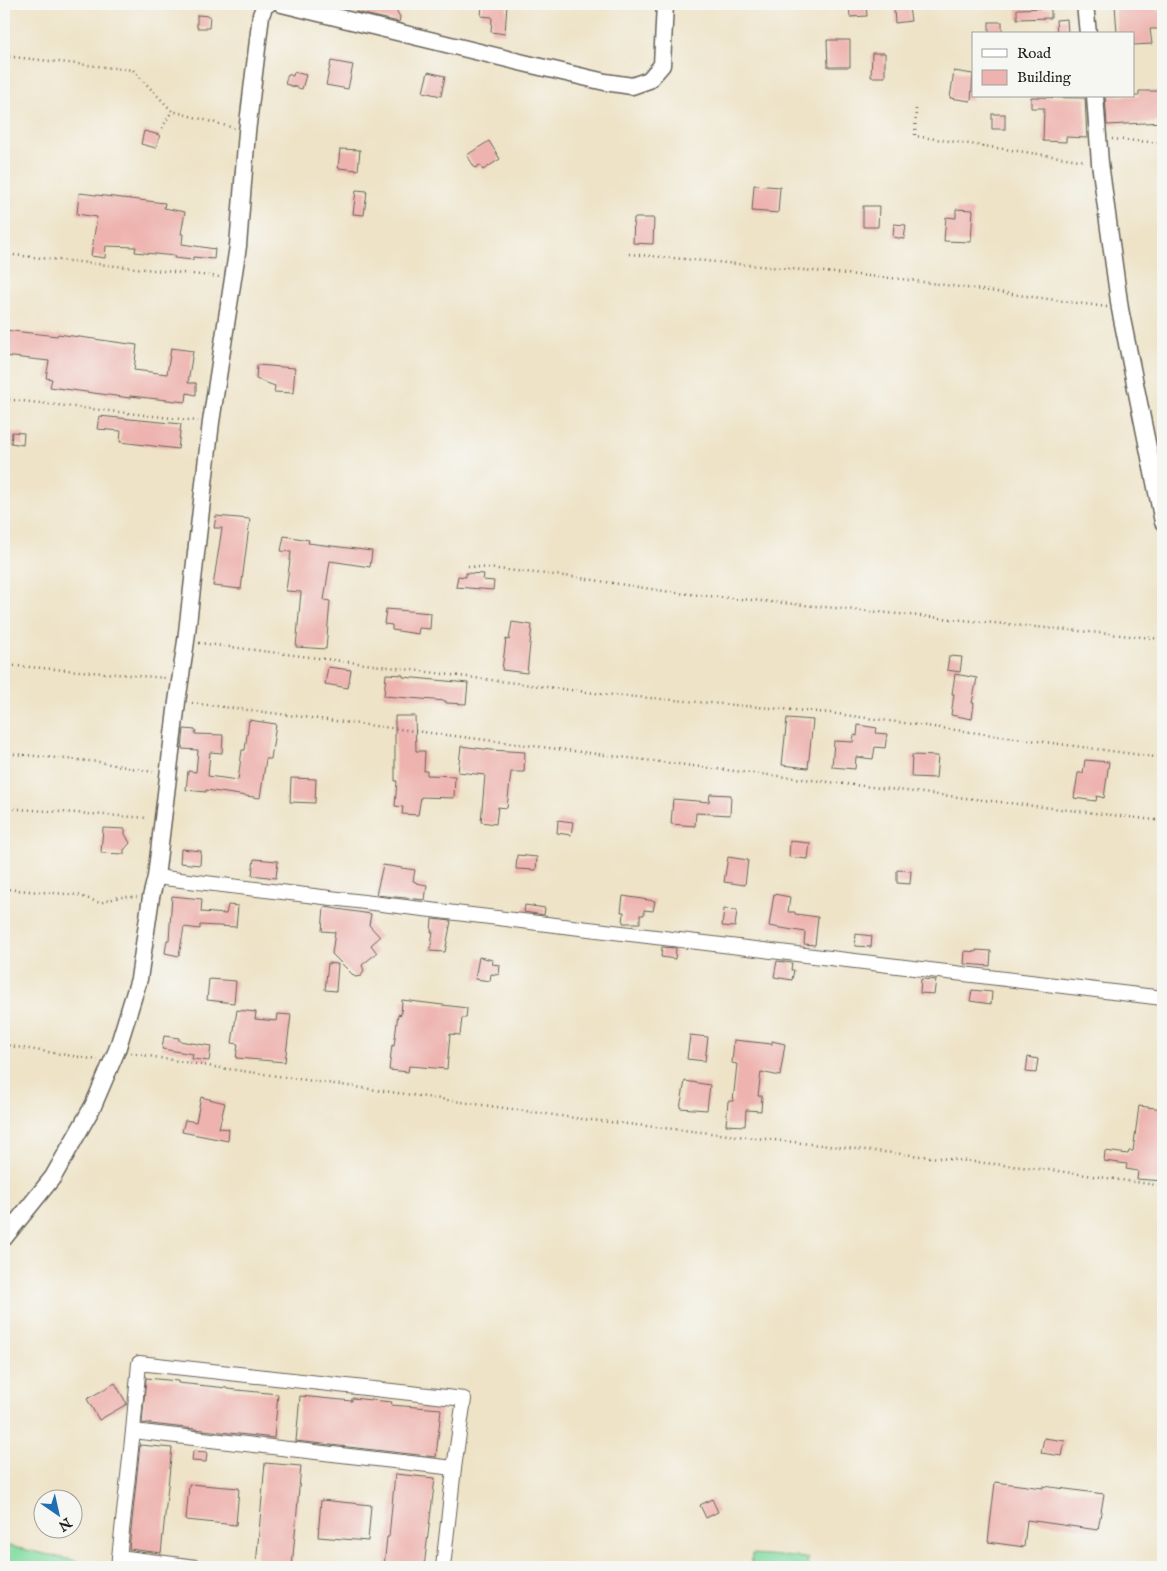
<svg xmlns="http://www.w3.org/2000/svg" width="1167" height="1571" font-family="'IM FELL English',serif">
	<rect width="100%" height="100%" fill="#f6f6f2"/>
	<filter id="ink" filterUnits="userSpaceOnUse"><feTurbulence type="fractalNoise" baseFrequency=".02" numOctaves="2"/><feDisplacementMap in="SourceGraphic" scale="10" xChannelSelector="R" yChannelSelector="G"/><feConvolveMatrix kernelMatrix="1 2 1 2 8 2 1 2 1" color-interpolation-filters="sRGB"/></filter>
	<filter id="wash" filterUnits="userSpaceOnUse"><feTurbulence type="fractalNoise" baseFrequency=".0096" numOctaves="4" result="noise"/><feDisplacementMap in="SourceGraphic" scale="20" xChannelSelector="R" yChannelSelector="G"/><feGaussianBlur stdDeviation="1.12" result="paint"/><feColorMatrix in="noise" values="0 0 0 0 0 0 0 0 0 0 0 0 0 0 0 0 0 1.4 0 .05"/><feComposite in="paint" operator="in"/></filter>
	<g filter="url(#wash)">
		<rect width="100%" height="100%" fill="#eee3c7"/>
		<g fill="#82dca2" stroke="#4f7c5f">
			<polygon points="4,1545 95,1565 95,1567 4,1567"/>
			<polygon points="752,1554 808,1558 807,1567 751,1567"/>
		</g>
		<g id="blocks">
			<g fill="#eeb3af">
				<polygon points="358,4 388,4 394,6 400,17 399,22 356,12"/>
				<polygon points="482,4 507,4 505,34 491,32 492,17 481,16"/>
				<polygon points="849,4 866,4 867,16 850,17"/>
				<polygon points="1115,4 1158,4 1158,12 1163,12 1163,26 1159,26 1159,29 1150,29 1152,44 1133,45 1133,34 1117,34"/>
				<polygon points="909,8 911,21 895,23 894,10"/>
				<polygon points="1051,8 1051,18 1017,19 1017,9"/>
				<polygon points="197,15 210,16 209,28 197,28"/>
				<polygon points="1067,19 1068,34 1057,34 1056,20"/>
				<rect x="989" y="22" width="13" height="12"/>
				<polygon points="827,40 850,40 850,67 828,67"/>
				<polygon points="872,53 885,53 885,77 871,77"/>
				<polygon points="331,61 353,65 348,89 326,85"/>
				<polygon points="954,71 973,74 971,101 950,98"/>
				<polygon points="294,72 306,75 302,89 285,84 288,74 293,76"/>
				<polygon points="428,72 445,76 441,96 423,92"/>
				<polygon points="1139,91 1163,91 1163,122 1107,125 1105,96 1139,96"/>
				<polygon points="1031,97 1085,98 1087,138 1066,137 1066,142 1043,141 1044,108 1031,108"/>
				<rect x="992" y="114" width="13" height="15"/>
				<polygon points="144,131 160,135 156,148 141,144"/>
				<polygon points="489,141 500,159 483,170 480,165 475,168 467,155"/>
				<polygon points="340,149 360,150 358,170 338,168"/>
				<polygon points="754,185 780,187 778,213 752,211"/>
				<polygon points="356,190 367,191 364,215 353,214"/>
				<polygon points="79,193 165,203 164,208 185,212 181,234 183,234 182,244 215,249 214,259 193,257 193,260 174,258 175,256 135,252 136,247 106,246 105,258 91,256 97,217 77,214"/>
				<polygon points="863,206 879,206 878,227 863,227"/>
				<polygon points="956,209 973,210 971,242 944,241 946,217 956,218"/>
				<polygon points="634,218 654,218 653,244 633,243"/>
				<polygon points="894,224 906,225 904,239 893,237"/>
				<polygon points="4,330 57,336 58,334 137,345 134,370 167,374 171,348 193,351 188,383 196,383 196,395 187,393 186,402 130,396 130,398 50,387 52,379 46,378 49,361 4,356"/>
				<polygon points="257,365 295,368 293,393 274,392 275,386 256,379"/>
				<polygon points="99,416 181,424 178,449 120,442 121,431 97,429"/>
				<polygon points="12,432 24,433 23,445 11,443"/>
				<polygon points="216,516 250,519 241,589 213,586 222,528 214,528"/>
				<polygon points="284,536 309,540 308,543 372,551 370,567 330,561 324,600 330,601 326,649 296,647 301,592 286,591 291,552 281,551"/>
				<polygon points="466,573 484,574 483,580 494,581 493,590 456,587 458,576 466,577"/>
				<polygon points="386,609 431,613 430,629 419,628 418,634 392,630 392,625 384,624"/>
				<polygon points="512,622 532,625 527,673 502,670 506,639 509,640"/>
				<polygon points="949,656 962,657 960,672 947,670"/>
				<polygon points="328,667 351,670 348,688 325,684"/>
				<polygon points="386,674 403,675 403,677 468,683 466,704 446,703 446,701 384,696"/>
				<polygon points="955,674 977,678 972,703 974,703 972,719 951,715 954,694 952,694"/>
				<polygon points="395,716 415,716 416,751 425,751 424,771 427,771 427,775 455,776 454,798 421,797 418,815 402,814 403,807 395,806 397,781 395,781"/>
				<polygon points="787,718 813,720 808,768 782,765"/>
				<polygon points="249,720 276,724 271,759 266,759 260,798 206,790 206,792 186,790 188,771 196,772 198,750 182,749 184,729 196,730 195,734 223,735 222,753 210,752 208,776 238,780 242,750 245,750"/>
				<polygon points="858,725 877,728 876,733 887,734 885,748 875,747 873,759 856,757 855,769 832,767 834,741 853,742 854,735 857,736"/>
				<polygon points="461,746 491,750 525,752 524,772 511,772 507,808 498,807 496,824 481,822 485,775 458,772"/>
				<polygon points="912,755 938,756 936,778 911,777"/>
				<polygon points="1085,760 1109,762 1104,798 1097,796 1096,801 1074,798 1078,773 1083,773"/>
				<polygon points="291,778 316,779 315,803 290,802"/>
				<polygon points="710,794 731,795 730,815 696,813 695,826 671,824 673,799 709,802"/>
				<polygon points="558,820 573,822 571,835 557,833"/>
				<polygon points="103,828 125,829 125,834 130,843 124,850 124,854 101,853"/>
				<polygon points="790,841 810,843 808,859 789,857"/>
				<polygon points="181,849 201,851 200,865 180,863"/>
				<polygon points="517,855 537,857 536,870 516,869"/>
				<polygon points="728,857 748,860 745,885 724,882"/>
				<polygon points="254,859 278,861 276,878 252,875"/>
				<polygon points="383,865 415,870 413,881 416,882 416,883 427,885 425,900 376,895"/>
				<polygon points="897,870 911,871 910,884 897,883"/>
				<polygon points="774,894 790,897 788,912 795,912 795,914 818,917 815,945 804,944 805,932 769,926"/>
				<polygon points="172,896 202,899 201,912 226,914 228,905 238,906 236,927 200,925 200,929 184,927 179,956 165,953 167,940 169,940"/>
				<polygon points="623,896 655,901 653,911 644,910 644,915 640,915 640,923 623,923 624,912 621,912"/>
				<polygon points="525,905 545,908 544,915 524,912"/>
				<polygon points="324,907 371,914 369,925 380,937 371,945 377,953 362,965 364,971 361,976 355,977 332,954 335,932 322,931"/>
				<polygon points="724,909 737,910 735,927 722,926"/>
				<polygon points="432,919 451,921 445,952 430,951 433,932 431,932"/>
				<polygon points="856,934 872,936 871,947 855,946"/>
				<polygon points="662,947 676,948 675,959 661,957"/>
				<polygon points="976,950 991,951 990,966 964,964 965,951 976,952"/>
				<polygon points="479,957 493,960 492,964 500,965 499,975 491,974 490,981 475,979"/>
				<polygon points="777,961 792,963 791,970 794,970 792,980 774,977"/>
				<polygon points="328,963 338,964 336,991 325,990"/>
				<polygon points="209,979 236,981 234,1003 207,1000"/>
				<polygon points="921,979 936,980 934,994 920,993"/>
				<polygon points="972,990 992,992 991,1004 970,1001"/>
				<polygon points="402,1000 467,1008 466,1018 462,1018 460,1035 450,1034 447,1069 409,1066 408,1072 389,1070 392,1045 394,1046 398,1014 401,1015"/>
				<polygon points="237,1010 256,1012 255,1019 277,1021 278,1014 291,1015 285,1062 236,1058 238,1044 232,1043"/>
				<polygon points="690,1035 708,1037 705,1061 687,1059"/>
				<polygon points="164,1036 179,1038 179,1041 211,1046 209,1061 192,1059 193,1054 162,1049"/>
				<polygon points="734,1040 772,1044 772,1041 785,1044 780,1076 761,1072 758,1096 762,1096 761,1111 746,1110 745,1126 726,1125 728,1101 733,1101 737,1064 732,1063"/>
				<polygon points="1028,1057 1038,1059 1036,1073 1026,1072"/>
				<polygon points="685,1081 710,1085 707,1110 680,1108"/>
				<polygon points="201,1097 225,1103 219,1128 229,1129 228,1141 182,1132 185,1120 196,1122"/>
				<polygon points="1139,1106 1163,1109 1163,1137 1161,1155 1163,1155 1163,1181 1137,1179 1138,1171 1126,1169 1127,1164 1104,1161 1105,1151 1128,1154 1129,1151 1133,1151"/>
				<polygon points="146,1378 178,1381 178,1383 227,1388 227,1389 278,1394 274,1438 142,1423"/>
				<polygon points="115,1383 127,1404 99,1420 87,1399"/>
				<polygon points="300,1396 352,1401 352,1398 392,1402 391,1405 441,1409 436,1457 296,1441"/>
				<polygon points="1044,1438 1065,1441 1062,1456 1041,1453"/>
				<polygon points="140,1445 172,1448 161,1553 129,1549"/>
				<polygon points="193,1451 207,1452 206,1462 192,1461"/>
				<polygon points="265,1463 301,1466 292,1567 256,1566"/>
				<polygon points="395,1474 435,1478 424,1567 384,1567 387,1537 389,1537"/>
				<polygon points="995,1482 1043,1488 1043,1486 1104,1494 1098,1530 1027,1520 1024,1547 988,1542"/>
				<polygon points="189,1484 239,1488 236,1525 186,1520"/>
				<polygon points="712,1499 718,1512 706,1518 700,1505"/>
				<polygon points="321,1500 371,1505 368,1541 318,1537"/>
			</g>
		</g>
	</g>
	<g filter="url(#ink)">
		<use href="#blocks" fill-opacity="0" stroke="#666258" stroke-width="1"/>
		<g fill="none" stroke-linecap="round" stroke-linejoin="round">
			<g stroke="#666258" stroke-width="16">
				<g id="minor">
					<polyline points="156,877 1163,998"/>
					<polyline points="133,1431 454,1468 443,1567"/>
					<polyline points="119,1557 196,1567"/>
					<polyline points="118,1567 133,1431 139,1363 464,1399 454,1468"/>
				</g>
			</g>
			<g stroke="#666258" stroke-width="19">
				<g id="tertiary">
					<polyline points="282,4 532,65 605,82 632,86 649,80 662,65 665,4"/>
					<polyline points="1085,4 1088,34"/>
					<polyline points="1095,96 1100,163 1120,309 1163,522"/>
					<polyline points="4,1238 53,1177 93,1106 117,1050 139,979 151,897 156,877 177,702 186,641 211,422 238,246 247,132 261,15 265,5 268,4"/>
				</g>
			</g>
			<g stroke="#666258" stroke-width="2.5" stroke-dasharray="1 4" stroke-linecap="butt">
				<polyline points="4,56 133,70 172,111 234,128"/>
				<polyline points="916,109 915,136 1086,161"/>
				<polyline points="162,128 172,111"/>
				<polyline points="1112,139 1163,143"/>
				<polyline points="4,254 220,277"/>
				<polyline points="629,254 901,279 1107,307"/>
				<polyline points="4,399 198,421"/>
				<polyline points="468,566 574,577 677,593 1163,639"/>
				<polyline points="199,643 602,694 830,713 1163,758"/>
				<polyline points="4,665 167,678"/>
				<polyline points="192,703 709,768 1163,821"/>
				<polyline points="4,753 99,762 153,772"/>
				<polyline points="4,808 148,818"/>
				<polyline points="4,889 78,895 100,903 119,897 137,897"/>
				<polyline points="4,1045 98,1060"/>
				<polyline points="131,1053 214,1067 582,1119 1058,1171 1163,1186"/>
			</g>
			<use href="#minor" stroke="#fff" stroke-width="14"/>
			<use href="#tertiary" stroke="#fff" stroke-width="16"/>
		</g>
	</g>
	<rect width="1167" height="1571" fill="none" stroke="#f6f6f2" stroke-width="20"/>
	<rect x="972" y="32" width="162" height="65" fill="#f6f6f2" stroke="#9f9f9c"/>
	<rect x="982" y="49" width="25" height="8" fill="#ffffff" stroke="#9f9f9c"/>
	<text x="1017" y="58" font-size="15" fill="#1c1c1c">Road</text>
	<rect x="982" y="70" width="25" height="15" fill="#eeb3af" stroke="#9f9f9c"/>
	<text x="1017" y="82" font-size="15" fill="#1c1c1c">Building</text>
	<g transform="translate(58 1514) rotate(146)"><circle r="24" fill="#f6f6f2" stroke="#9f9f9c"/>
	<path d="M0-4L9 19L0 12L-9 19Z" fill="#1f6fb2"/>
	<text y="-8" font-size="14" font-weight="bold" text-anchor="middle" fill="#1c1c1c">N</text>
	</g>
</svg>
